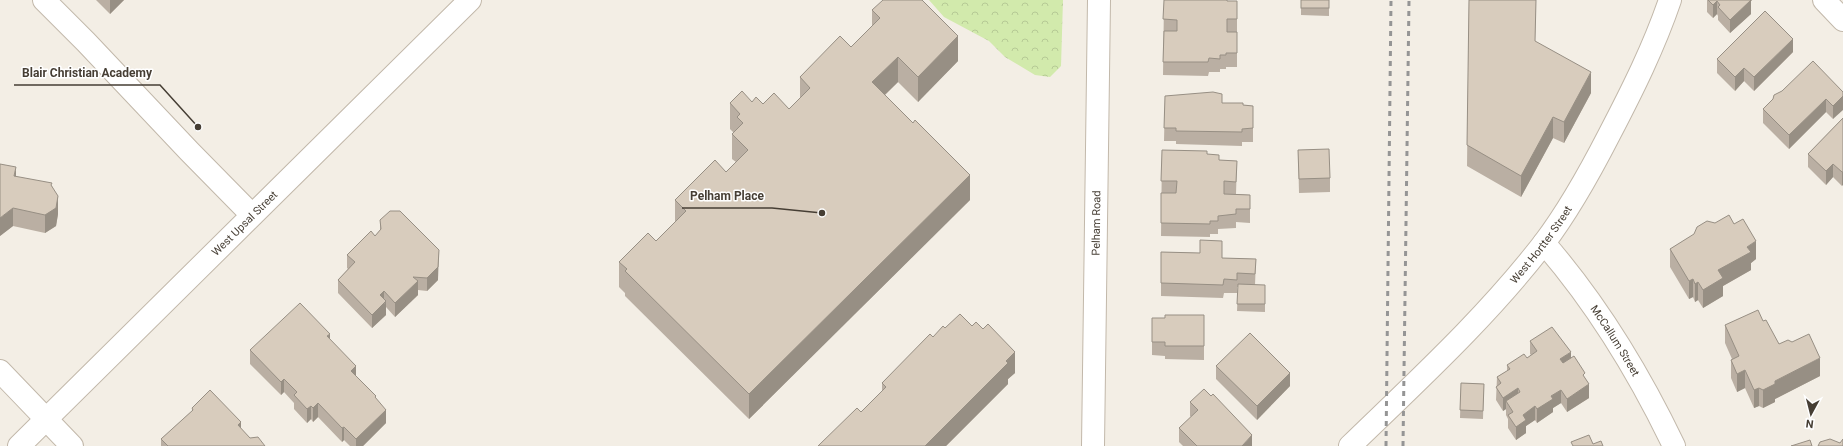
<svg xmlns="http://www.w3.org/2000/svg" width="1843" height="446" font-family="Roboto,sans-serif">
	<defs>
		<pattern id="forest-crowns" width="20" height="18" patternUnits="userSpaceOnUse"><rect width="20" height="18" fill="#d2eaac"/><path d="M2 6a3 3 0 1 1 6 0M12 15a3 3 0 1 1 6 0" fill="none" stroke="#b6ca95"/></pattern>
	</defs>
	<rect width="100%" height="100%" fill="#f3eee5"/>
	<polygon fill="url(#forest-crowns)" points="929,0 1063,0 1061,66 1050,77 1035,75 1005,57 989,41 944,17"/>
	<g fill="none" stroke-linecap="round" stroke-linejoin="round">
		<g stroke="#c2b8aa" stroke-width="24">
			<g id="minor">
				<polyline points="44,0 86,42 189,151 252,215"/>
				<polyline points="1824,0 1843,20"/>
				<path id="s1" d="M 1544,243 C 1597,304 1639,373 1674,446"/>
				<polyline points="0,371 72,446"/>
				<path id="s2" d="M 19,446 L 470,0"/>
				<path id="s3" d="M 1093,446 L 1099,0"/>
				<path id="s4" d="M 1350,446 C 1417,381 1487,317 1544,243 C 1569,210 1590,172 1609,135 C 1632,91 1654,47 1670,0"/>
			</g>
		</g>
		<use href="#minor" stroke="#fff" stroke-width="22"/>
		<g stroke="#959595" stroke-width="3" stroke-dasharray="5 5" stroke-linecap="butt">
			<polyline points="1386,446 1391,0"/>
			<polyline points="1403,446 1409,0"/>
		</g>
	</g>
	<g fill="#baafa3">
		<polygon points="96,0 124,0 110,14"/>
		<polygon points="1164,0 1237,1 1237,67 1226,67 1226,69 1220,69 1220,72 1209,72 1208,76 1163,75"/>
		<polygon points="1301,0 1329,0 1329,16 1301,15"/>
		<polygon points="1469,0 1536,0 1535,42 1591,93 1564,143 1553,138 1521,197 1467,166"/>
		<polygon points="1707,0 1752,0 1751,1 1751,14 1730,33 1718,20 1718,16 1717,14 1713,18 1707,12"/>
		<polygon points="872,10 958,61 918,102 898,82 885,95 970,200 749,419 625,296 625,293 619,287 619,262 656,241 675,222 675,200 726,172 736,162 732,159 732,134 734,133 730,129 730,103 752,102 789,109 800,98 800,77 851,47 872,26"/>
		<polygon points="1793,52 1754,91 1744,81 1735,91 1717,73 1717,59"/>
		<polygon points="1843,92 1833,119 1826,112 1789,149 1763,123 1763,109"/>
		<polygon points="1165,96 1222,103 1253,106 1253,142 1242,142 1242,146 1176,144 1176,141 1164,141"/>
		<polygon points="1843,118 1842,186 1833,177 1826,185 1808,167 1808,154"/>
		<polygon points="1162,150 1207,154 1219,160 1237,161 1236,194 1250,195 1250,223 1236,222 1236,228 1218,229 1218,234 1210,234 1210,237 1161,236"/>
		<polygon points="1298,150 1330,178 1330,192 1299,193"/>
		<polygon points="16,177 52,186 58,214 56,226 45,233 13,226 0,236"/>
		<polygon points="380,220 438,280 427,291 418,290 418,295 395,317 386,307 386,315 372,328 338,293 338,280 348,269 347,268 347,255 375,236 380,230"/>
		<polygon points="1715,223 1756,259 1751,263 1751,270 1723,286 1723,296 1703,308 1698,300 1695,302 1693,297 1689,299 1670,267 1670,249"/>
		<polygon points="1161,252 1200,253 1222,258 1256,259 1255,285 1265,285 1265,312 1237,311 1238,287 1237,287 1237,293 1224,293 1223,298 1161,296"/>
		<polygon points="1204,315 1204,360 1165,359 1165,356 1152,355 1152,318 1165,318"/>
		<polygon points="1763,321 1779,344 1820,376 1775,399 1775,402 1763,408 1759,406 1754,408 1745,388 1737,392 1731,378 1731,360 1732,359 1725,343 1725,325"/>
		<polygon points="972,326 1015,373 1008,379 1008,384 946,446 818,446 861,412 882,391 882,383 933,337 945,328"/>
		<polygon points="330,340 356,376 376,399 386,423 363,446 350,446 344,440 342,442 318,417 313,422 311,419 307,423 294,409 294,403 284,392 281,395 250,364 250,350"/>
		<polygon points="1530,341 1571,358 1585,378 1589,398 1567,412 1561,403 1553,408 1553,412 1537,423 1535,420 1526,426 1526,433 1516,440 1508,428 1508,419 1506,415 1506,409 1503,411 1496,400 1497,377 1507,371 1507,365 1527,358 1531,355 1530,354"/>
		<polygon points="1216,366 1290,386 1257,420 1216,379"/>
		<polygon points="1461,383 1484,384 1483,419 1460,418"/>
		<polygon points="1190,402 1252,446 1183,446 1179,442 1179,428 1191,417 1190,416"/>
		<polygon points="192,408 241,429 250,438 265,446 161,446 161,439 192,411"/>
	</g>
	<g fill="#978f84">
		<polygon points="110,0 124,0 110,14"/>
		<polygon points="1745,0 1752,0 1751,1 1751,14 1730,33 1730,20"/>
		<polygon points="1717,1 1717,14 1713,18 1713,5"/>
		<polygon points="958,36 958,61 918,102 918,77"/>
		<polygon points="1793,39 1793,52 1754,91 1754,77"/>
		<polygon points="898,57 898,82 872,107 872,82"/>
		<polygon points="1744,68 1744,81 1735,91 1735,77"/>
		<polygon points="1591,72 1591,93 1564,143 1564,122"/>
		<polygon points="1843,96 1843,110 1833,119 1833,106"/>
		<polygon points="1826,99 1826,112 1789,149 1789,135"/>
		<polygon points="1553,117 1553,138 1521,197 1521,176"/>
		<polygon points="1833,164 1833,177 1826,185 1826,171"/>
		<polygon points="16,167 16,185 14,176"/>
		<polygon points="1842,172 1843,172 1843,185 1842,186"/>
		<polygon points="970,175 970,200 749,419 749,394"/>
		<polygon points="58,196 58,214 56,226 45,233 45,215"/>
		<polygon points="13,208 13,226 0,236 0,218"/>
		<polygon points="1756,241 1756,259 1751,263 1751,270 1723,286 1723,296 1703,308 1703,290 1718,270 1747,247"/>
		<polygon points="439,250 438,280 427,291 427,278"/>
		<polygon points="1693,279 1693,297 1689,299 1689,281"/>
		<polygon points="418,281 418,295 395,317 395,303"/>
		<polygon points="1698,282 1698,300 1695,302 1695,284"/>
		<polygon points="384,291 384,304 386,301 386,315 372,328 372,315 380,295"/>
		<polygon points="330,334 330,347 327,336"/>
		<polygon points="1015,352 1015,373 1008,379 1008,384 946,446 925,446"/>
		<polygon points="1571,352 1571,365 1560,372 1560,359"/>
		<polygon points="1820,358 1820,376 1775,399 1775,402 1763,408 1763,390 1775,381"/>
		<polygon points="356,366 356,380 351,371"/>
		<polygon points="1745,370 1745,388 1737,392 1737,374"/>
		<polygon points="1290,373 1290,386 1257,420 1257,406"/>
		<polygon points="284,379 284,392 281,395 281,382"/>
		<polygon points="1589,384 1589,398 1567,412 1567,399"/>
		<polygon points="1518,388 1518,401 1506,401 1506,409 1503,411 1503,398"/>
		<polygon points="1759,388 1759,406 1754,408 1754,390"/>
		<polygon points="1561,390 1561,403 1553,408 1553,412 1537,423 1537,409 1551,396"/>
		<polygon points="318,403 318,417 313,422 313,408"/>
		<polygon points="311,406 311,419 307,423 307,409"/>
		<polygon points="1535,406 1535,420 1526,426 1526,433 1516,440 1516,427 1523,415"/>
		<polygon points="386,410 386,423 363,446 356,446 356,439"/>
		<polygon points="241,422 241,436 238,425"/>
		<polygon points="344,427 344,440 342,442 342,428"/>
		<polygon points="1252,435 1252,446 1242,446"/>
	</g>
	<g fill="#d8ccbd" stroke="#978f84">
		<polygon points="883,0 922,0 958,36 918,77 898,57 872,82 913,123 915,120 970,175 749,394 625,271 627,269 619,262 648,233 656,241 686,211 675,200 715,160 726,172 748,150 732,134 743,123 737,117 740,114 730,103 742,91 752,102 756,97 763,104 774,93 789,109 810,88 800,77 840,36 851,47 880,18 872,10"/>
		<polygon points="1164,0 1227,0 1227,1 1237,1 1237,19 1227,19 1227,32 1237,32 1237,53 1226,53 1226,55 1220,55 1220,59 1209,58 1208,62 1163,62 1164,31 1177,31 1177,20 1163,19"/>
		<rect x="1301" y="0" width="28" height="8"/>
		<polygon points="1469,0 1536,0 1535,41 1591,72 1564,122 1553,117 1521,176 1467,145"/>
		<polygon points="1708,0 1751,0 1730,20 1718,7 1720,5 1717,1 1713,5"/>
		<polygon points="1765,11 1793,39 1754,77 1744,68 1735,77 1717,59"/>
		<polygon points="1813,61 1843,92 1843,96 1833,106 1826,99 1789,135 1763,109 1773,99 1774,95 1782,91"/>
		<polygon points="1213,92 1222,94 1222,103 1243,103 1243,105 1253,106 1253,128 1242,129 1242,132 1176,131 1176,128 1164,128 1165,96"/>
		<polygon points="1843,118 1843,172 1842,172 1833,164 1826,171 1808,154"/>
		<polygon points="1329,149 1330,178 1299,179 1298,150"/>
		<polygon points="1162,150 1207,151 1207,154 1219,155 1219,160 1237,161 1236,182 1224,181 1224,194 1250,195 1250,209 1236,209 1236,214 1218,216 1218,221 1210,221 1210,224 1161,223 1161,193 1176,193 1177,181 1161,181"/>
		<polygon points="0,164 16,167 14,176 52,183 51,185 58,196 56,208 45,215 13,208 0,218"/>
		<polygon points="390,211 400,211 439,250 438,267 427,278 413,277 418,281 395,303 384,291 380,295 386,301 372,315 338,280 355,262 347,255 371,231 375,236 381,229 380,220"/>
		<polygon points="1729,215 1734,224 1743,219 1756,241 1747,247 1751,252 1718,270 1723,278 1703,290 1698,282 1695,284 1693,279 1689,281 1670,249 1694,234 1697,227 1707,221 1715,223"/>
		<polygon points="1200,240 1222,241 1222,258 1256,259 1255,274 1237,273 1237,280 1224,279 1223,285 1161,283 1161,252 1200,253"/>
		<polygon points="1238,284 1265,285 1265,304 1237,304"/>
		<polygon points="300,303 330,334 327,336 356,366 351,371 376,396 375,397 386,410 356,439 344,427 342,428 318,403 313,408 311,406 307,409 294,395 297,392 284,379 281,382 250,350"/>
		<polygon points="1758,310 1763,321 1766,320 1779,344 1788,340 1792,342 1809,334 1820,358 1775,381 1775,384 1763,390 1759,388 1754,390 1745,370 1737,374 1731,360 1739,356 1725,325"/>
		<polygon points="960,314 972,326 976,322 983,329 988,324 1015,352 1006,361 1008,363 925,446 818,446 857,408 861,412 886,387 882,383 930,334 933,337 943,326 945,328"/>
		<polygon points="1165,315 1204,315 1204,346 1165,346 1165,342 1152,342 1152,318 1165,318"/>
		<polygon points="1552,327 1571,352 1560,359 1563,363 1574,356 1585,373 1583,375 1589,384 1567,399 1561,390 1551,396 1553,399 1537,409 1535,406 1523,415 1526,420 1516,427 1508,415 1513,412 1506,401 1520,392 1518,388 1503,398 1496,387 1501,383 1497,377 1510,369 1507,365 1524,354 1527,358 1537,351 1530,341"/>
		<polygon points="1250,333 1290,373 1257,406 1216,366"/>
		<polygon points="1461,383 1484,384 1483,411 1460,410"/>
		<polygon points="1204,389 1211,396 1213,394 1252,435 1242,446 1197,446 1179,428 1198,410 1190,402"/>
		<polygon points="210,390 241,422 238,425 250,438 258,437 265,446 168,446 161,439 193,410 192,408"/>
		<polygon points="1589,435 1593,444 1601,441 1603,446 1573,446 1571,442"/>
		<polygon points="1830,439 1840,443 1843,439 1843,446 1818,446 1820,442"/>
		<polygon points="1810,440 1812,446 1791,446"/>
	</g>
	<g text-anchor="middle" stroke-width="3" stroke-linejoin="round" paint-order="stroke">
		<g font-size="11" fill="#463e34" stroke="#fff">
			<text dy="4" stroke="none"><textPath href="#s2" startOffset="317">West Upsal Street</textPath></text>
			<text dy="4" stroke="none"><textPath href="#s3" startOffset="223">Pelham Road</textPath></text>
			<text dy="4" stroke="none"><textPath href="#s4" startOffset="278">West Hortter Street</textPath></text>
			<text dy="4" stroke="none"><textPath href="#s1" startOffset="121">McCallum Street</textPath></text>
		</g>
	</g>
	<path fill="none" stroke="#463e34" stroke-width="1.5" d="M198 127L160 85H14M822 213L772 208H682"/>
	<g fill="#463e34" stroke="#fff" stroke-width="1.5">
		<circle cx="198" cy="127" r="4"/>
		<circle cx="822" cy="213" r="4"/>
	</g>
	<g font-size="12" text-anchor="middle" font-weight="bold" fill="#463e34" stroke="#fff" stroke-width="3" stroke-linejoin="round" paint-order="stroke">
		<text x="87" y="77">Blair Christian Academy</text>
		<text x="727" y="200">Pelham Place</text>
	</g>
	<g transform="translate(1811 414) rotate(187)" stroke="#ffffff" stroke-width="3" paint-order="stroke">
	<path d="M0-3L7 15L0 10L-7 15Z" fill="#463e34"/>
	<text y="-6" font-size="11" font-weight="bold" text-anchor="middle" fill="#463e34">N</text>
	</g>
</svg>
